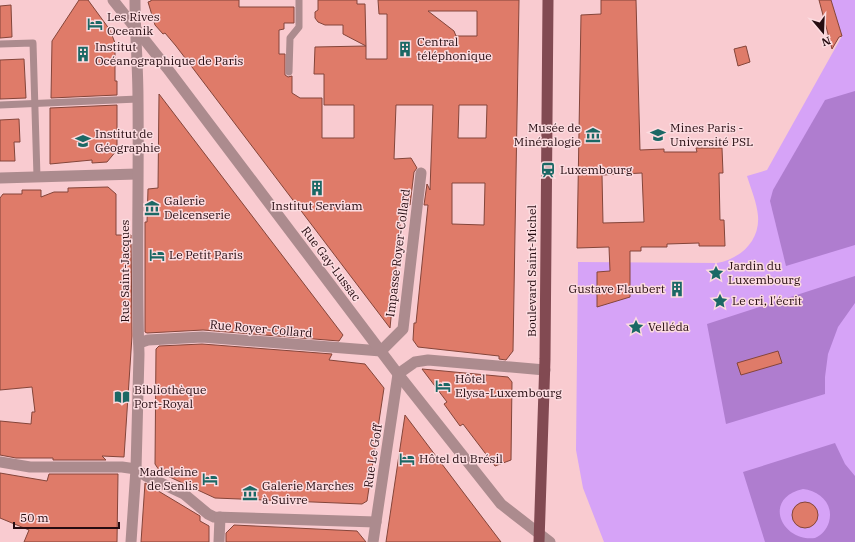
<svg xmlns="http://www.w3.org/2000/svg" width="855" height="542" font-family="'IBM Plex Serif',serif">
	<rect width="100%" height="100%" fill="#f9cbd0"/>
	<path fill="#d6a3f7" d="M 831,0 L 855,0 L 855,542 L 604,542 L 583,488 L 576,450 L 578,262 L 717,263 C 740,259 760,241 758,216 C 757,203 751,189 747,176 L 767,170 L 842,36 Z"/>
	<g fill="#af7dcf" fill-rule="evenodd">
		<polygon points="855,91 855,245 786,266 770,201 773,190 825,100"/>
		<polygon points="855,276 855,303 838,327 828,354 825,377 825,394 726,424 707,324"/>
		<path d="M 835,443 L 845,464 L 855,476 L 855,542 L 765,542 L 743,472 ZM 803,489 C 820,491 834,504 829,522 C 827,529 822,535 815,538 C 781,542 762,498 803,489 Z"/>
	</g>
	<g fill="#df7b69" stroke="#84453a" fill-rule="evenodd">
		<polygon points="79,0 88,0 110,30 115,43 115,81 117,81 117,95 51,98 52,41"/>
		<path d="M 151,0 L 239,0 L 239,7 L 294,7 L 294,23 L 284,23 L 284,29 L 279,30 L 279,54 L 285,54 L 285,75 L 288,77 L 292,76 L 292,93 L 300,98 L 322,98 L 322,138 L 354,138 L 354,105 L 324,105 L 324,74 L 314,74 L 315,47 L 366,46 L 366,59 L 387,59 L 387,14 L 379,14 L 378,0 L 519,0 L 513,351 L 506,360 L 499,359 L 499,356 L 418,347 L 413,340 L 414,323 L 416,323 L 428,205 L 424,205 L 427,184 L 430,190 L 433,105 L 396,105 L 394,159 L 411,158 L 417,168 L 414,172 L 410,205 L 402,205 L 390,328 L 176,46 L 165,33 L 163,34 L 155,25 L 148,2 L 151,1 ZM 428,11 L 477,11 L 477,36 L 456,36 L 454,31 ZM 459,105 L 487,105 L 486,138 L 458,138 ZM 452,183 L 485,183 L 484,225 L 452,224 Z"/>
		<polygon points="318,0 357,0 357,4 365,4 366,46 343,34 343,25 325,25 318,22 315,18 315,12 318,10"/>
		<path d="M 601,0 L 636,0 L 640,150 L 664,149 L 664,152 L 697,152 L 696,148 L 722,148 L 723,173 L 719,173 L 720,220 L 724,220 L 725,246 L 699,246 L 699,243 L 667,244 L 667,247 L 641,247 L 641,251 L 630,251 L 630,297 L 597,307 L 597,272 L 610,271 L 609,247 L 577,248 L 581,15 L 601,14 ZM 642,173 L 644,222 L 603,223 L 602,175 Z"/>
		<polygon points="819,0 831,0 842,36 839,37 832,49"/>
		<polygon points="11,5 12,37 0,38 0,6"/>
		<polygon points="746,46 750,62 738,66 734,49"/>
		<polygon points="24,59 26,98 0,99 0,60"/>
		<polygon points="159,94 343,335 339,341 203,330 147,333 145,332 145,222 147,222 148,189 158,188"/>
		<polygon points="117,105 117,150 107,162 92,163 92,160 50,164 50,108"/>
		<polygon points="19,119 20,142 14,142 15,161 0,161 0,120"/>
		<polygon points="108,187 116,194 116,235 131,235 132,336 124,457 102,456 106,460 53,460 53,458 16,458 0,455 0,421 31,424 32,412 35,412 32,387 0,390 0,198 3,194 22,194 22,190 41,190 41,197 54,192 68,192 68,188"/>
		<polygon points="202,344 332,354 329,360 365,364 384,388 367,501 362,504 215,498 161,473 155,464 156,349 159,346"/>
		<polygon points="778,351 782,363 741,375 737,363"/>
		<polygon points="422,369 508,377 512,382 511,460 495,466 463,424 460,426 444,404 447,402"/>
		<polygon points="405,415 463,492 501,542 386,542"/>
		<polygon points="0,473 47,481 49,474 118,474 117,542 24,542 29,530 0,518"/>
		<polygon points="145,483 200,516 200,521 209,526 209,542 141,542"/>
		<circle cx="805" cy="515" r="13"/>
		<polygon points="234,525 357,531 366,542 226,542 226,533"/>
	</g>
	<g fill="none" stroke-linecap="round" stroke-linejoin="round">
		<g stroke="#ac8b8e" stroke-width="7">
			<polyline points="0,44 33,43 37,177"/>
			<polyline points="289,72 290,38 299,27 299,0"/>
			<polyline points="0,105 138,99"/>
		</g>
		<g stroke="#ac8b8e" stroke-width="11">
			<polyline points="0,178 137,174"/>
			<polyline points="139,343 148,340 202,337 381,351 403,329 421,173"/>
			<polyline points="0,462 30,467 122,467 136,469 146,476 184,494 208,514 214,517 376,522"/>
			<path d="M 131,542 L 136,469 L 139,354 C 136,270 139,185 138,100 C 138,67 135,33 135,0"/>
			<polyline points="219,542 220,517"/>
			<polyline points="373,542 398,374 415,362 428,360 545,370"/>
		</g>
		<polyline stroke="#ac8b8e" stroke-width="11" points="113,0 167,68 398,374 501,504 550,542"/>
		<polyline stroke="#824a52" stroke-width="11" points="539,542 545,359 548,0"/>
	</g>
	<defs>
		<g id="hotel-bare" transform="scale(1.2)"><path d="M-6-4.5h1.5V1H6V5H4.5V3h-9V5H-6ZM-4 0a1.8 1.8 0 1 1 3.6 0ZM.5 0V-2.5h3Q6-2.5 6 0Z" fill="#1b6865" stroke="#fcdce0" stroke-width="2.5" paint-order="stroke"/></g>
		<g id="building-bare" transform="scale(1.2)"><path d="M-4-6H4V6H1V3H-1V6H-4ZM-2.5-4.3h1.7v1.8h-1.7ZM.8-4.3h1.7v1.8H.8ZM-2.5-1h1.7V.8h-1.7ZM.8-1h1.7V.8H.8Z" fill="#1b6865" stroke="#fcdce0" stroke-width="2.5" paint-order="stroke"/></g>
		<g id="museum-bare" transform="scale(1.2)"><path d="M0-6L6-3V-2H-6V-3ZM-5-1h2V3h-2ZM-1-1h2V3h-2ZM3-1h2V3H3ZM-6 4H6V6H-6Z" fill="#1b6865" stroke="#fcdce0" stroke-width="2.5" paint-order="stroke"/></g>
		<g id="university-bare" transform="scale(1.2)"><path d="M0-5L7-2L0 1L-7-2ZM-4 1L0 2.5L4 1V4Q0 6-4 4Z" fill="#1b6865" stroke="#fcdce0" stroke-width="2.5" paint-order="stroke"/></g>
		<g id="station-bare" transform="scale(1.2)"><path d="M-3-6H3Q5-6 5-4V2Q5 4 3 4L4.5 6H3L1.5 4h-3L-3 6H-4.5L-3 4Q-5 4-5 2V-4Q-5-6-3-6ZM-3.5-4v3h7v-3ZM-3.5 1v1.5H-2V1ZM2 1v1.5H3.5V1Z" fill="#1b6865" stroke="#fcdce0" stroke-width="2.5" paint-order="stroke"/></g>
		<g id="sight-bare" transform="scale(1.2)"><path d="M0-6L1.8-2.2L6-1.7L2.9 1.2L3.7 5.4L0 3.3L-3.7 5.4L-2.9 1.2L-6-1.7L-1.8-2.2Z" fill="#1b6865" stroke="#fcdce0" stroke-width="2.5" paint-order="stroke"/></g>
		<g id="library-bare" transform="scale(1.2)"><path d="M-6-4Q-3-5.5-.7-3.5V5Q-3 3-6 4ZM6-4Q3-5.5 .7-3.5V5Q3 3 6 4Z" fill="#1b6865" stroke="#fcdce0" stroke-width="2.5" paint-order="stroke"/></g>
	</defs>
	<g fill-rule="evenodd">
		<use href="#hotel-bare" x="95" y="24"/>
		<use href="#building-bare" x="405" y="49"/>
		<use href="#building-bare" x="83" y="54"/>
		<use href="#museum-bare" x="593" y="135"/>
		<use href="#university-bare" x="658" y="135"/>
		<use href="#university-bare" x="83" y="141"/>
		<use href="#station-bare" x="548" y="170"/>
		<use href="#building-bare" x="317" y="188"/>
		<use href="#museum-bare" x="152" y="208"/>
		<use href="#hotel-bare" x="157" y="255"/>
		<use href="#sight-bare" x="716" y="273"/>
		<use href="#building-bare" x="677" y="289"/>
		<use href="#sight-bare" x="720" y="301"/>
		<use href="#sight-bare" x="636" y="327"/>
		<use href="#hotel-bare" x="443" y="386"/>
		<use href="#library-bare" x="122" y="397"/>
		<use href="#hotel-bare" x="407" y="459"/>
		<use href="#hotel-bare" x="210" y="479"/>
		<use href="#museum-bare" x="250" y="493"/>
	</g>
	<g text-anchor="middle" stroke-width="3" stroke-linejoin="round" paint-order="stroke">
		<g font-size="12" fill="#260c11" stroke="#fcdce0" text-anchor="start">
			<text x="107" y="21">Les Rives<tspan x="107" dy="14">Oceanik</tspan></text>
			<text x="417" y="46">Central<tspan x="417" dy="14">téléphonique</tspan></text>
			<text x="95" y="51">Institut<tspan x="95" dy="14">Océanographique de Paris</tspan></text>
			<text x="581" y="132" text-anchor="end">Musée de<tspan x="581" dy="14">Minéralogie</tspan></text>
			<text x="670" y="132">Mines Paris -<tspan x="670" dy="14">Université PSL</tspan></text>
			<text x="95" y="138">Institut de<tspan x="95" dy="14">Géographie</tspan></text>
			<text x="560" y="174">Luxembourg</text>
			<text x="164" y="205">Galerie<tspan x="164" dy="14">Delcenserie</tspan></text>
			<text x="317" y="210" text-anchor="middle">Institut Serviam</text>
			<text x="169" y="259">Le Petit Paris</text>
			<text x="728" y="270">Jardin du<tspan x="728" dy="14">Luxembourg</tspan></text>
			<text x="665" y="293" text-anchor="end">Gustave Flaubert</text>
			<text x="732" y="305">Le cri, l'écrit</text>
			<text x="648" y="331">Velléda</text>
			<text x="455" y="383">Hôtel<tspan x="455" dy="14">Elysa-Luxembourg</tspan></text>
			<text x="134" y="394">Bibliothèque<tspan x="134" dy="14">Port-Royal</tspan></text>
			<text x="419" y="463">Hôtel du Brésil</text>
			<text x="198" y="476" text-anchor="end">Madeleine<tspan x="198" dy="14">de Senlis</tspan></text>
			<text x="262" y="490">Galerie Marches<tspan x="262" dy="14">à Suivre</tspan></text>
		</g>
		<g font-size="12" fill="#260c11" stroke="#fcdce0">
			<text transform="translate(398 253) rotate(-83)" y="4">Impasse Royer-Collard</text>
			<text transform="translate(331 264) rotate(53)" y="4">Rue Gay-Lussac</text>
			<text transform="translate(125 271) rotate(-90)" y="4">Rue Saint-Jacques</text>
			<text transform="translate(532 271) rotate(-90)" y="4">Boulevard Saint-Michel</text>
			<text transform="translate(261 329) rotate(5)" y="4">Rue Royer-Collard</text>
			<text transform="translate(373 456) rotate(-81)" y="4">Rue Le Goff</text>
		</g>
	</g>
	<g transform="translate(823 32) rotate(161)" stroke="#fcdce0" stroke-width="3" paint-order="stroke">
	<path d="M0-3L7 15L0 10L-7 15Z" fill="#260c11"/>
	<text y="-6" font-size="11" font-weight="bold" text-anchor="middle" fill="#260c11">N</text>
	</g>
	<path d="M14 522v6h105v-6" fill="none" stroke="#260c11" stroke-width="2"/>
	<text x="20" y="522" font-size="12" fill="#260c11" stroke="#fcdce0" stroke-width="3" paint-order="stroke">50 m</text>
</svg>
